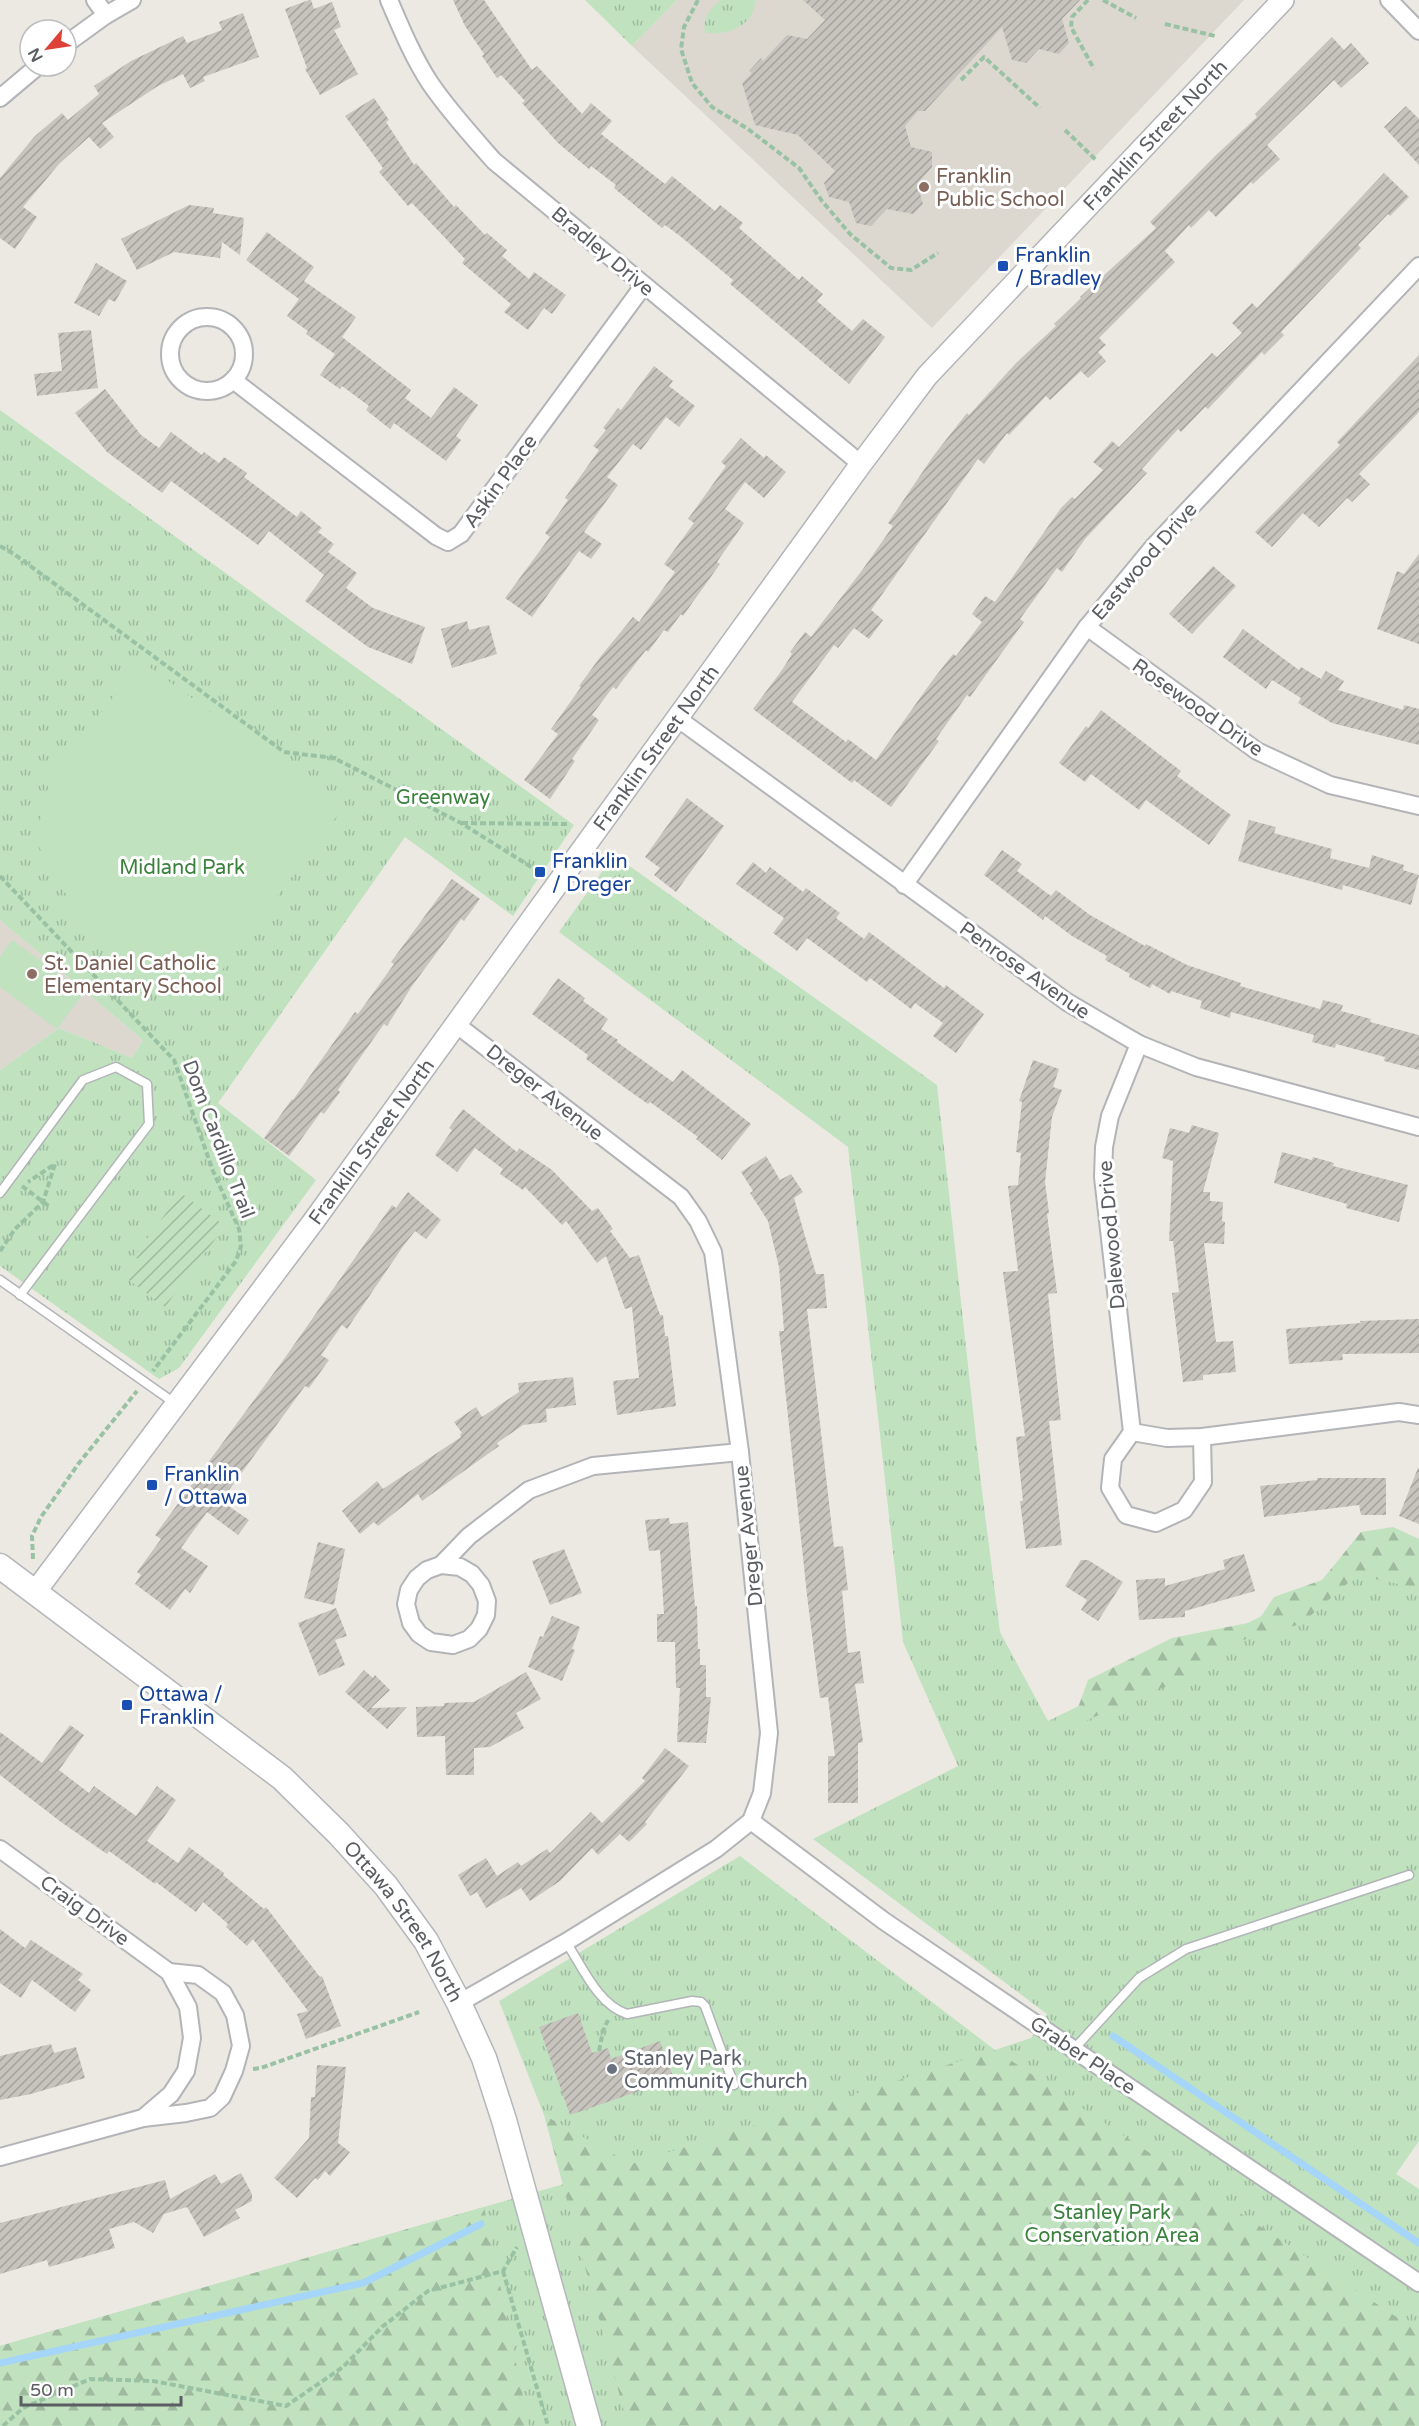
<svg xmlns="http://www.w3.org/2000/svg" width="1419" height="2426" font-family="'Varela Round',sans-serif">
	<defs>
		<pattern id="grass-tufts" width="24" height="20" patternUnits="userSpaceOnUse" patternTransform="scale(1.5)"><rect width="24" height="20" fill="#c0e2bf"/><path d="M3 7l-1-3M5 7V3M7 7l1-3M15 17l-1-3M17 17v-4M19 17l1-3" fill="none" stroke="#9fba9f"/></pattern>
		<pattern id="forest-firs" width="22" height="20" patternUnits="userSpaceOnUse" patternTransform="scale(1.5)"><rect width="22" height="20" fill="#c0e2bf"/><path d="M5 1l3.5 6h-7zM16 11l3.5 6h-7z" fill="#9fba9f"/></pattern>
		<pattern id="garden-furrows" width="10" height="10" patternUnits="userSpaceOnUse" patternTransform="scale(1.5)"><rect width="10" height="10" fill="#c0e2bf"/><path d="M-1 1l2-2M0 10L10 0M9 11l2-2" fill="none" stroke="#9fba9f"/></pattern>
		<pattern id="building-hatch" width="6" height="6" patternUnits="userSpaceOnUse" patternTransform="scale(1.5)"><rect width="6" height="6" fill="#c7c4be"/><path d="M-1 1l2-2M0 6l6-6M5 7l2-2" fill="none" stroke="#a5a29e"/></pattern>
	</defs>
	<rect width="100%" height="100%" fill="#ece9e2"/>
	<g fill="#dcd8d0">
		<polygon points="677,0 1244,0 932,328 632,46"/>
		<polygon points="0,920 143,1040 132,1058 59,1028 0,1070"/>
	</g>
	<g fill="url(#grass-tufts)">
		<polygon points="585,0 677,0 632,46"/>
		<path d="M 722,0 L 755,0 C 756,24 726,38 705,32 C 702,19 711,6 722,0 Z"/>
		<polygon points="0,410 574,825 513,916 405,837 218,1103 316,1180 179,1368 159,1379 0,1266 0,1070 59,1028 132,1058 143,1040 0,920"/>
		<polygon points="614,855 937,1085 981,1483 1000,1632 1048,1721 1398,1549 1419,1565 1419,2141 1396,2174 1419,2189 1419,2426 0,2426 0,2346 630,2165 544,2115 499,2001 740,1856 995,2050 1031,2038 1047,2014 813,1839 958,1766 903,1642 848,1147 559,932"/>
	</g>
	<g fill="url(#forest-firs)">
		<polygon points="1393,1527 1419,1539 1419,1594 1408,1586 1357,1575 1301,1624 1228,1644 1174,1683 1071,1727 1088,1680 1172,1638 1258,1621 1274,1597 1322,1580 1361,1532"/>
		<polygon points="995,2050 1419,2332 1419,2426 628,2426 544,2115 631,2164"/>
		<polygon points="484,2207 529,2426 0,2426 0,2346"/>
	</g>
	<polygon fill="url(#garden-furrows)" points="181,1193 225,1226 165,1307 125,1277 138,1259 134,1256"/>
	<g fill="#c0e2bf">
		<polygon points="142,662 343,808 193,1009 79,917 35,840 52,772"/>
		<polygon points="12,940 84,992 57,1029 0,987 0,957"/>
	</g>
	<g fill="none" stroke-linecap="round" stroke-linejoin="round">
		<g stroke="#a5d5f9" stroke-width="7">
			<polyline points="1113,2036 1419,2243"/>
			<polyline points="0,2363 363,2283 481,2224"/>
		</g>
	</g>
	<g fill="url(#building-hatch)">
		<polygon points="309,0 311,0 314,9 332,2 341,27 334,30 358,74 320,95 305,69 307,68 285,9"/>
		<polygon points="453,0 484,0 532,70 537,66 582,114 591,103 612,121 601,134 665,184 672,176 715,211 720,205 743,223 739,228 799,280 802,276 823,294 817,301 852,331 863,319 885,337 849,384 730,284 733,280 680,236 665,225 662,228 614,188 616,185 591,166 589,169 558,143 522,103 525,101 501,75 497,78 482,56 484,54 465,26"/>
		<polygon points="803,0 1080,0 1062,19 1069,43 1059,54 1039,49 1026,63 1012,60 1002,27 925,111 918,111 905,126 911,147 932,152 932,167 917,184 923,204 913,214 887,209 871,226 856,223 849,202 829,197 824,183 835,171 798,135 755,125 742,83 752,73 749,71 761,58 763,61 787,35 807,39 825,20"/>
		<polygon points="243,13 259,57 203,77 205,81 190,88 183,74 158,86 102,123 114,137 100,149 89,137 59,164 23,207 37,217 15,249 0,238 0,178 35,136 62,113 68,120 99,94 94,86 131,61 183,36 187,43 222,30 219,22"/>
		<polygon points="1332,37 1344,50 1351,43 1369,63 1341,88 1334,80 1267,145 1280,159 1253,184 1251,182 1216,217 1209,210 1191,228 1189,225 1165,251 1175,262 1099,338 1106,345 1098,352 1106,361 1088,378 1081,371 1050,400 1046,396 1009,435 1007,433 984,464 978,459 871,610 883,620 869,639 854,628 838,648 834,645 792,702 846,742 848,739 876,760 932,681 953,654 956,656 982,622 972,614 985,596 995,602 1061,508 1072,497 1075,499 1103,470 1093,462 1112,441 1119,447 1212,353 1217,357 1242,333 1232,323 1252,303 1257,308 1384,173 1409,197 1390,216 1388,214 1358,245 1361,248 1281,332 1284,335 1264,355 1262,352 1208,409 1205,407 1181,432 1178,429 1142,469 1147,473 1085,539 1062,572 1057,568 1020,619 1024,622 970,697 967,695 936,739 939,741 891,807 854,780 852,783 753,709 782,670 792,654 790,652 805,632 811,637 863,569 893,526 888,523 934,455 967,413 969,415 1016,363 1056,326 1054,324 1081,298 1080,297 1156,228 1150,222 1215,156 1257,117 1255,114"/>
		<polygon points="374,98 389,120 386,122 414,165 416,163 454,207 456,205 485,235 487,233 507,250 502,256 529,279 534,272 566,295 552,314 544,308 528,330 504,312 511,304 462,263 465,259 412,203 408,206 379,172 383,168 345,116"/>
		<polygon points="1406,106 1419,119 1419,165 1384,127"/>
		<polygon points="189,205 214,208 213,213 244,218 240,255 222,242 220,258 174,252 137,270 121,239"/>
		<polygon points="267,232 314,267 304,281 356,317 342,337 411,390 405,398 431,418 454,387 478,405 456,436 461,440 446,461 394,423 390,429 366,410 369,406 342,386 340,389 320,375 335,354 306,334 308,331 287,316 299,299 246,260"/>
		<polygon points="96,263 127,281 115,302 109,299 99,316 74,303"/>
		<polygon points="91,330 98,388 37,396 34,374 62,371 58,333"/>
		<polygon points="1419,355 1419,412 1359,474 1370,484 1352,502 1347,498 1319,527 1303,513 1272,547 1255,532 1340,445 1337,442"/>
		<polygon points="654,366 673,381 669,386 695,406 679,427 666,417 641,450 633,444 607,477 618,485 584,532 602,544 591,559 579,551 532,617 505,598 550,537 545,533 568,500 565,498 599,450 593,446 606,430 603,428 618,408 621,410"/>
		<polygon points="105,389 141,435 159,448 171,432 202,455 204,452 219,463 224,457 247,473 244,477 297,517 301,511 322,528 318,532 334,544 328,552 357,573 346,588 373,608 425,627 412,664 368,647 305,601 324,575 269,531 258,545 171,481 162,493 107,452 75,413"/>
		<polygon points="741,438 764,458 766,455 786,472 764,498 745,482 725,509 744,523 717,562 720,564 683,616 681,614 668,632 664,630 648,652 646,650 616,689 613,687 592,715 599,720 572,759 575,761 550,799 524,780 558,734 551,729 581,687 579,686 601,656 633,617 639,622 675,572 664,564 694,523 688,519 726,466 721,462"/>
		<polygon points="1419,554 1419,644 1377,629 1397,571 1404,574"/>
		<polygon points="1213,566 1236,586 1192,634 1169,614"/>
		<polygon points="467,621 469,630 489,625 497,654 452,668 441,629"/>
		<polygon points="1243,629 1299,670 1301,667 1321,679 1326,671 1344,681 1338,690 1403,710 1404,705 1419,709 1419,745 1332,723 1298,703 1301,698 1272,680 1266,689 1223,657"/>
		<polygon points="1101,710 1181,771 1177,776 1231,815 1209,845 1146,800 1139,810 1091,774 1085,782 1059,763 1086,726 1088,728"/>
		<polygon points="687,798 724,826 676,892 654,875 660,868 645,857"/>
		<polygon points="1249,820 1276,827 1274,833 1332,849 1330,858 1369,868 1372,855 1404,865 1403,870 1419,875 1411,905 1343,885 1342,890 1238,861"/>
		<polygon points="1002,850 1022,864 1017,871 1051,896 1056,890 1090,915 1145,946 1146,944 1187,965 1241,983 1240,986 1320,1009 1323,1000 1343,1005 1341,1011 1371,1019 1370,1022 1419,1035 1419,1070 1384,1061 1385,1057 1336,1044 1335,1048 1312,1042 1314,1035 1231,1012 1230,1018 1200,1008 1202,1001 1171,991 1170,994 1152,984 1150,988 1129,977 1130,974 1105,960 1107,956 1072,936 1045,916 1043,920 984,875"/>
		<polygon points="753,862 766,873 770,867 803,892 806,888 840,913 836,918 864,939 869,932 944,988 946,985 984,1014 956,1053 933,1036 943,1023 915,1003 911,1009 870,978 867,982 807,938 797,951 773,933 784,918 736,884"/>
		<polygon points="452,879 480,899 464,921 461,919 449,936 412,986 387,1026 384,1024 350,1072 338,1090 340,1092 324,1114 321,1112 289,1156 264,1138 292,1099 293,1100 355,1012 358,1014 394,964 391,962"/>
		<polygon points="558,978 585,998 583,1001 608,1019 601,1029 618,1040 617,1042 673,1082 682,1070 751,1124 722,1160 696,1139 698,1137 650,1102 648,1104 628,1090 586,1059 588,1055 532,1014"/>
		<polygon points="1033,1060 1059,1069 1053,1087 1062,1090 1052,1117 1045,1182 1049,1213 1047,1214 1057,1293 1048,1294 1061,1420 1049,1421 1062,1545 1026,1549 1020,1501 1023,1501 1016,1437 1025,1436 1003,1272 1018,1271 1008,1186 1018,1185 1021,1153 1016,1152 1022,1102 1019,1101"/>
		<polygon points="463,1109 517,1152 519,1148 552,1170 592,1211 598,1208 613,1229 610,1231 630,1258 639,1255 660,1315 663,1315 665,1336 668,1336 676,1406 617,1415 613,1381 639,1378 632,1307 625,1309 606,1256 597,1263 566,1221 562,1225 525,1187 523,1190 500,1174 503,1169 475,1148 457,1172 435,1155 452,1130 449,1128"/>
		<polygon points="1192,1125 1219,1133 1203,1192 1210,1192 1210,1201 1223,1202 1222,1221 1225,1222 1224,1244 1204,1243 1216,1342 1233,1341 1236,1372 1203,1375 1203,1380 1183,1382 1172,1293 1179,1292 1173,1241 1169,1241 1173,1161 1162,1158 1170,1128 1189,1133"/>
		<polygon points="1282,1152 1312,1160 1313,1157 1334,1163 1333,1166 1408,1185 1399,1222 1346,1208 1347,1204 1274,1183"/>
		<polygon points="766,1156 780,1180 791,1174 803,1192 794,1198 816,1274 824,1274 827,1308 807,1309 834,1547 843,1546 848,1590 842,1591 848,1653 860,1651 864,1683 855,1684 863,1742 858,1743 858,1803 828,1803 828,1756 835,1756 828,1697 820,1698 807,1595 779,1331 784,1331 779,1267 768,1221 750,1193 753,1191 741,1172"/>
		<polygon points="408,1192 441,1220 426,1239 415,1231 404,1245 347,1329 342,1325 321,1355 329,1360 309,1388 305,1386 221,1501 249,1520 238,1535 207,1512 181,1548 208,1566 190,1593 185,1589 170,1610 135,1584 141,1575 137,1572 161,1539 155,1535 284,1359 392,1205 396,1208"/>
		<polygon points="1419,1319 1419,1353 1342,1354 1343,1360 1289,1364 1286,1329 1361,1323 1360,1321"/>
		<polygon points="573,1377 576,1405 546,1409 547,1422 523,1425 497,1443 499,1446 422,1501 418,1494 378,1526 374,1522 360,1534 342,1511 377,1481 383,1489 461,1437 460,1434 462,1433 454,1422 476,1407 482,1417 519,1392 518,1383"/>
		<polygon points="1418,1468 1419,1469 1419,1524 1399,1516"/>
		<polygon points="1317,1478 1386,1478 1386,1515 1361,1515 1359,1505 1264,1517 1260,1486 1317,1480"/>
		<polygon points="669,1518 670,1524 688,1522 695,1606 697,1606 698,1649 700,1649 700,1665 706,1665 706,1697 711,1697 706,1743 677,1742 680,1688 676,1688 675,1642 657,1642 657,1614 664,1614 660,1550 649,1551 645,1520"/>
		<polygon points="318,1542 345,1549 334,1605 304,1598"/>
		<polygon points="564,1549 582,1593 550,1605 532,1561"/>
		<polygon points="1244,1554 1255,1591 1185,1611 1185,1617 1139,1620 1136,1580 1165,1578 1165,1586 1225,1569 1223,1560"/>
		<polygon points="1081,1560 1088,1560 1123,1582 1098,1621 1081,1610 1087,1600 1065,1586"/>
		<polygon points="336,1608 347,1636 335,1640 345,1665 319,1676 298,1623"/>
		<polygon points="552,1616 580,1627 572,1649 575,1650 562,1681 528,1667 540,1636 543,1637"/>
		<polygon points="364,1670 373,1678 375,1675 390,1690 371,1708 407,1707 387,1729 345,1692"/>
		<polygon points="526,1672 541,1699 516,1713 524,1728 490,1747 474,1748 474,1775 446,1775 445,1736 417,1737 416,1707 444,1706 444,1703 474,1702"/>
		<polygon points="70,1725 84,1735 59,1770 89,1793 94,1786 136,1816 157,1786 176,1800 147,1841 178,1863 189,1847 224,1873 223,1875 264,1909 266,1907 320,1977 322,1976 341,2026 306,2039 297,2014 308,2011 253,1939 247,1946 226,1927 228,1924 203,1902 196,1912 156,1882 155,1884 109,1851 107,1854 61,1822 0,1775 0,1732 42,1763"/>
		<polygon points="665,1748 689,1766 645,1822 647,1824 629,1842 620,1834 598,1855 592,1848 560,1881 530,1901 521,1888 486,1908 477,1892 470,1896 458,1875 486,1858 497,1876 518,1862 521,1866 547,1849 550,1853 591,1812 602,1823 645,1781 642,1778"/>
		<polygon points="0,1929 25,1948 31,1940 83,1974 78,1980 91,1990 75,2012 32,1980 21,1998 0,1983"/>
		<polygon points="578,2013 592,2053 608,2048 611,2059 660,2041 674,2079 570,2115 539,2027"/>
		<polygon points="51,2044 54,2053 76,2047 85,2078 31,2094 0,2100 0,2056"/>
		<polygon points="317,2065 346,2067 338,2143 350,2152 330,2176 325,2171 318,2180 315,2178 297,2198 274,2178 309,2138 311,2097 315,2097"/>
		<polygon points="241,2173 252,2194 252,2201 235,2210 240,2218 204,2237 187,2207 164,2214 153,2233 134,2222 109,2229 115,2248 49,2267 47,2260 0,2274 0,2223 165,2180 170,2199 215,2174 221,2184"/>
	</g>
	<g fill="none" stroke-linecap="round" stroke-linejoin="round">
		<g stroke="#b2b4b8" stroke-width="11">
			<g id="service">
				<polyline points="0,1193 83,1080 116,1067 147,1084 149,1124 20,1295"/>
				<polyline points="0,1280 176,1404"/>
				<path d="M 566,1942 C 582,1966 598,2005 627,2014 L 692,2001 L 701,2002 L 705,2006 L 734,2085"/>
				<polyline points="1074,2049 1139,1978 1186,1949 1409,1875"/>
			</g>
		</g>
		<g stroke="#b2b4b8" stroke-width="20">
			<g id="minor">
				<polyline points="95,0 106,15"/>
				<path d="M 389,0 C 401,28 413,57 430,83 C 449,111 472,136 494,161 L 861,464"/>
				<polyline points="1389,0 1419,31"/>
				<polyline points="66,44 106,15 132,0"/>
				<polyline points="0,98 38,66"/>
				<circle cx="207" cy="354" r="37"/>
				<polyline points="233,380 436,536 448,542 461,534 644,285"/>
				<polyline points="1087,627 1257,751 1330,785 1419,806"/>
				<polyline points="677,718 1067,1002 1139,1044 1196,1067 1419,1127"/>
				<polyline points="904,885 1087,627 1153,547 1419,266"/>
				<polyline points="457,1025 681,1197 698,1221 713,1252 740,1452 769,1733 762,1793 751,1821 716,1849 566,1942 459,2003"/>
				<polyline points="1139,1044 1110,1116 1104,1147 1103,1177 1132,1432 1113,1459 1110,1488 1126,1515 1156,1523 1184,1510 1203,1482 1202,1437"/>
				<polyline points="1132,1432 1167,1438 1202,1437 1399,1412 1419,1415"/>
				<polyline points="441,1565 460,1567 472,1574 481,1585 487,1601 486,1615 479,1629 469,1639 453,1645 431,1642 419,1634 411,1623 406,1604 409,1590 417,1578 427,1570 441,1565 469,1536 529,1490 593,1466 740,1452"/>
				<polyline points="751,1821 884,1921 1419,2283"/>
				<polyline points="0,1849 169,1972 188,2007 192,2038 186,2071 171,2094 143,2118 0,2157"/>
				<polyline points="143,2118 186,2113 210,2108 222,2097 234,2071 241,2046 235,2015 223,1993 198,1975 169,1972"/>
			</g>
		</g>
		<g stroke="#b2b4b8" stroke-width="24">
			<g id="tertiary">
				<path id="s1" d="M 35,1592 L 313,1222 L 861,464 L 927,376 L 1283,0"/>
			</g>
		</g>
		<g stroke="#b3b6bb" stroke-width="27">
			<g id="secondary">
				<path id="s2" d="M 0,1566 L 282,1778 L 339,1834 L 386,1886 L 426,1941 L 459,2003 L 484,2058 L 504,2120 L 589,2426"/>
			</g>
		</g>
		<g stroke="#99c2a4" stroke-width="4" stroke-dasharray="6 3" stroke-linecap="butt">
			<polyline points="698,0 684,27 681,49 692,83 712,107 748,129 799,168 822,201 850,234 891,268 911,270 938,253"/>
			<polyline points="1088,0 1072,17 1071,27 1094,69"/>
			<polyline points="1103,0 1136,18"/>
			<polyline points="1165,24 1215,36"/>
			<polyline points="961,80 984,57 1040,108"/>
			<polyline points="1065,130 1097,161"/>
			<polyline points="0,546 14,554 284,752 334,758 461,823 541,873"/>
			<polyline points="462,823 570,824"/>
			<polyline points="0,876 174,1060 213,1171 239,1229 241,1246 236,1261 153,1371"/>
			<polyline points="22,1186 50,1207"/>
			<polyline points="0,1251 15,1229 43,1202 55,1164 28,1182"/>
			<polyline points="33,1559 32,1536 41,1517 79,1463 137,1391"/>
			<polyline points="599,2051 603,2031 608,2020"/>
			<polyline points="253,2069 261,2068 419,2012"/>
			<polyline points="503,2271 548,2426"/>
			<polyline points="3,2426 23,2408 90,2379 153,2381 286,2406 343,2367 382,2327 428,2291 503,2271 517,2247"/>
		</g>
		<use href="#service" stroke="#fff" stroke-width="8"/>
		<use href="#minor" stroke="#fff" stroke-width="16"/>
		<use href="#tertiary" stroke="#fff" stroke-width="21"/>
		<use href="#secondary" stroke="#fff" stroke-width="24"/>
	</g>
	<g fill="#8d6e63" stroke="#fff" stroke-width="2">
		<circle cx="924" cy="187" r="6"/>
		<circle cx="32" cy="974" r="6"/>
	</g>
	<g fill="#1a4fb4" stroke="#fff" stroke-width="2">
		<rect x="997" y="260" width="12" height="12" rx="3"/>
		<rect x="534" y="866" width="12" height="12" rx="3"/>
		<rect x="146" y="1479" width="12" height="12" rx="3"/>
		<rect x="121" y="1699" width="12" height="12" rx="3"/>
	</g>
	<circle fill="#6b7280" stroke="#fff" stroke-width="2" cx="612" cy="2069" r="6"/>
	<g text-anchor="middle" stroke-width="6" stroke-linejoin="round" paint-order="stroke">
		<g font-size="20" fill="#5a5d61" stroke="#fff">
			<text dy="7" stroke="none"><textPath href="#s1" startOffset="1840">Franklin Street North</textPath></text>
			<text transform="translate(603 251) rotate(40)" y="7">Bradley Drive</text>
			<text transform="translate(500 481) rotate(-54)" y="7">Askin Place</text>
			<text transform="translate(1144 561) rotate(-49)" y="7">Eastwood Drive</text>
			<text transform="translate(1198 707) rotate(35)" y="7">Rosewood Drive</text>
			<text dy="7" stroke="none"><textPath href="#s1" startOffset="1048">Franklin Street North</textPath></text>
			<text transform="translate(1025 970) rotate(35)" y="7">Penrose Avenue</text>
			<text transform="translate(545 1092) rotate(38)" y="7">Dreger Avenue</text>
			<text transform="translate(219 1139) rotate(69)" y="7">Dom Cardillo Trail</text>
			<text dy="7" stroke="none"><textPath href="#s1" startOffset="562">Franklin Street North</textPath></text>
			<text transform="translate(1111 1235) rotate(-95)" y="7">Dalewood Drive</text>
			<text transform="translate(748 1536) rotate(-96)" y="7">Dreger Avenue</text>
			<text transform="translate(85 1910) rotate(36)" y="7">Craig Drive</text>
			<text dy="7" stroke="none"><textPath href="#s2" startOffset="542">Ottawa Street North</textPath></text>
			<text transform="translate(1083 2055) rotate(34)" y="7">Graber Place</text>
		</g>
		<g font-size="20" fill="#785e54" stroke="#fff" text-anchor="start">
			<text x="936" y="183">Franklin<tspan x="936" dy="23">Public School</tspan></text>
			<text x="44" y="970">St. Daniel Catholic<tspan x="44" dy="23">Elementary School</tspan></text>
		</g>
		<g font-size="20" fill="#164399" stroke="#fff" text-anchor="start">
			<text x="1015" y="262">Franklin<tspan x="1015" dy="23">/ Bradley</tspan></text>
			<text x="552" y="868">Franklin<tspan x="552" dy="23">/ Dreger</tspan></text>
			<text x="164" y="1481">Franklin<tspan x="164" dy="23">/ Ottawa</tspan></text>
			<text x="139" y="1701">Ottawa /<tspan x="139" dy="23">Franklin</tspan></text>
		</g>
		<g font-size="20" fill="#3a813c" stroke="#fff">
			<text x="443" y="804">Greenway</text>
			<text x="182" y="874">Midland Park</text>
			<text x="1112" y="2219">Stanley Park<tspan x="1112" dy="23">Conservation Area</tspan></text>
		</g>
		<g font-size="20" fill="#5b616d" stroke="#fff" text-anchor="start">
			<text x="624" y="2065">Stanley Park<tspan x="624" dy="23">Community Church</tspan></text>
		</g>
	</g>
	<g transform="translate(48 48) rotate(241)"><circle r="28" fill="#ffffff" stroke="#bdbec0" stroke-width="1.5"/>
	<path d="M0-4.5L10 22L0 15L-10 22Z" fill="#dd4137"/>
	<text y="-9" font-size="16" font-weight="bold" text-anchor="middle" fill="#5a5d61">N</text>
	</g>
	<path d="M21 2396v9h160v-9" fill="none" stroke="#5a5d61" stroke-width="3"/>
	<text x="30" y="2396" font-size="18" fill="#5a5d61" stroke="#ffffff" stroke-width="4.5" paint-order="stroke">50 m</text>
</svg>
